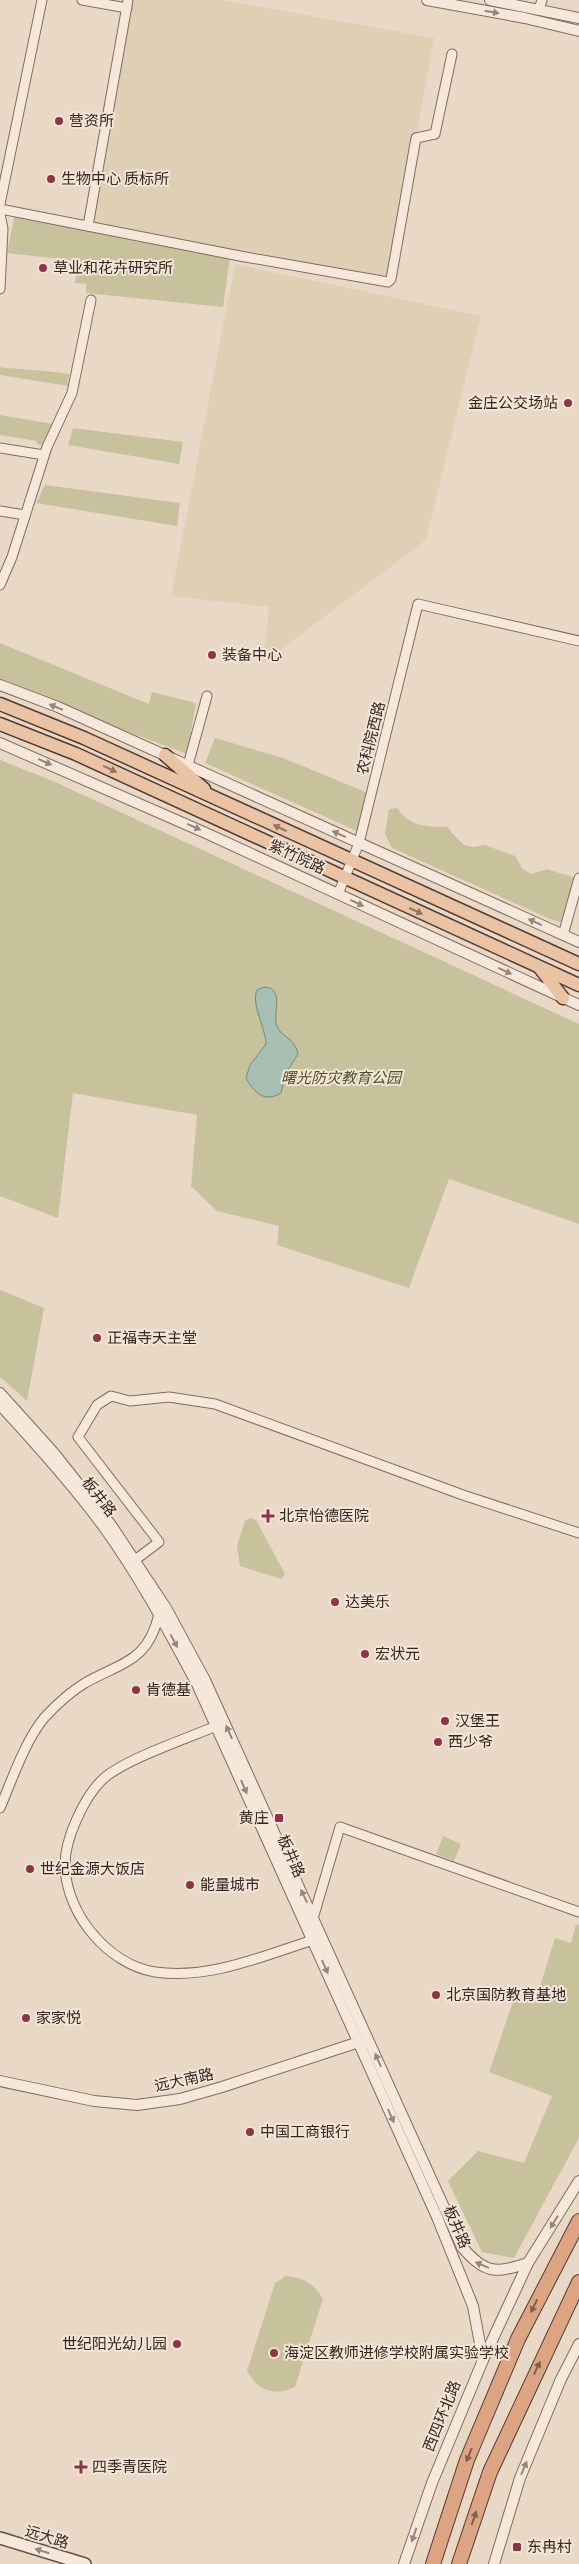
<svg xmlns="http://www.w3.org/2000/svg" width="579" height="2564" font-family="Bitter,'Noto Sans SC',serif">
	<rect width="100%" height="100%" fill="#ead8c7"/>
	<g fill="#dfcfb5">
		<polygon points="132,0 223,0 434,38 391,279 92,226"/>
		<polygon points="235,264 481,316 426,540 263,663 269,607 171,596"/>
	</g>
	<g fill="#c7c29c">
		<polygon points="15,214 230,257 223,307 86,293 86,284 75,283 78,261 7,253"/>
		<path d="M 0,367 C 24,370 46,370 69,374 L 68,386 L 0,375 Z"/>
		<polygon points="0,415 53,424 47,445 38,445 36,441 0,435"/>
		<polygon points="73,428 183,442 179,464 68,445"/>
		<polygon points="45,485 180,503 177,526 36,503"/>
		<polygon points="0,643 149,704 152,692 196,703 187,754 0,684"/>
		<polygon points="215,738 283,758 368,793 359,832 205,763"/>
		<polygon points="0,760 53,781 579,1024 579,1224 449,1179 409,1288 277,1245 279,1226 217,1211 191,1186 197,1115 73,1093 58,1218 0,1196"/>
		<path d="M 397,808 C 412,828 425,826 448,827 L 452,833 L 464,845 L 474,847 L 485,845 L 515,856 L 522,868 L 531,874 L 547,869 L 576,878 L 564,923 L 552,920 L 392,848 L 385,834 L 389,809 Z"/>
		<polygon points="0,1290 44,1308 27,1401 0,1377"/>
		<polygon points="250,1518 256,1520 285,1574 283,1578 281,1579 240,1566 237,1546 245,1521"/>
		<polygon points="443,1836 461,1844 454,1861 436,1854"/>
		<polygon points="576,1924 579,1925 579,2138 514,2258 482,2252 448,2181 478,2151 524,2163 552,2096 489,2072 515,1996 535,2003 555,1938 571,1943"/>
		<path d="M 286,2276 C 305,2278 313,2283 323,2299 L 295,2387 C 273,2397 259,2391 247,2371 L 275,2283 Z"/>
	</g>
	<path fill="#a8beb2" stroke="#6f8c7e" d="M 264,987 C 284,988 274,1011 276,1023 C 279,1038 295,1036 298,1054 L 286,1073 L 281,1093 C 265,1103 254,1093 246,1078 L 250,1065 L 266,1044 C 265,1026 251,1005 257,990 Z"/>
	<g fill="none" stroke-linecap="round" stroke-linejoin="round">
		<g stroke="#846a5e" stroke-width="11">
			<g id="minor">
				<polyline points="82,0 127,8"/>
				<polyline points="539,9 542,0"/>
				<polyline points="0,204 42,0"/>
				<polyline points="0,209 240,256 388,282 391,279 416,138 435,134 452,54"/>
				<polyline points="0,214 3,229 0,289"/>
				<polyline points="88,226 128,0"/>
				<polyline points="0,448 44,455"/>
				<polyline points="0,511 25,515"/>
				<polyline points="0,585 12,557 47,447 72,393 91,300"/>
				<polyline points="188,765 207,696"/>
				<polyline points="338,894 359,843 418,604 579,641"/>
				<polyline points="563,935 579,878"/>
				<polyline points="135,1560 159,1542 78,1437 97,1405 111,1396 130,1401 169,1397 215,1404 463,1495 579,1533"/>
				<path d="M 216,1726 C 186,1739 125,1759 103,1779 C 84,1797 64,1840 65,1867 C 67,1915 108,1964 155,1972 C 208,1980 263,1956 313,1940"/>
				<path d="M 0,1808 C 12,1780 25,1741 44,1718 C 56,1705 70,1692 85,1683 C 122,1662 148,1662 159,1614"/>
				<polyline points="312,1922 340,1827 579,1912"/>
			</g>
		</g>
		<g stroke="#846a5e" stroke-width="12">
			<g id="tertiary">
				<polyline points="427,0 525,18 579,31"/>
				<polyline points="490,0 579,18"/>
				<polyline points="0,685 58,707 579,942"/>
				<polyline points="0,743 208,834 579,1005"/>
				<path d="M 0,1393 L 54,1453 L 111,1525 L 166,1608 L 205,1680 L 462,2247 C 486,2275 496,2273 528,2263"/>
				<path d="M 0,1405 C 37,1445 74,1486 106,1530 C 141,1579 169,1632 197,1684 L 437,2217 L 473,2306 L 483,2360"/>
				<polyline points="0,2081 94,2101 137,2105 180,2099 222,2087 365,2040"/>
				<polyline points="404,2564 432,2483 483,2360 528,2263 579,2181"/>
				<polyline points="494,2564 520,2478 561,2379 579,2344"/>
			</g>
		</g>
		<g stroke="#664b41" stroke-width="14">
			<polyline id="secondary" points="0,2538 85,2564"/>
		</g>
		<g stroke="#523a32" stroke-width="15">
			<g id="primary">
				<polyline points="0,704 84,738 579,964"/>
				<polyline points="0,724 76,754 579,985"/>
				<polyline points="165,755 204,789"/>
				<polyline points="540,968 563,998"/>
			</g>
		</g>
		<g stroke="#523a32" stroke-width="16">
			<g id="trunk">
				<polyline points="433,2564 467,2460 518,2339 579,2221"/>
				<polyline points="459,2564 490,2472 579,2282"/>
			</g>
		</g>
		<use href="#minor" stroke="#f5e7da" stroke-width="9"/>
		<use href="#tertiary" stroke="#f5e7da" stroke-width="10"/>
		<use href="#secondary" stroke="#f5e7da" stroke-width="11"/>
		<use href="#primary" stroke="#e9c3a3" stroke-width="12"/>
		<use href="#trunk" stroke="#dca482" stroke-width="14"/>
	</g>
	<defs><path id="oneway-solid" d="M-6-.8H1V-3.2L6.5 0L1 3.2V.8H-6Z" transform="scale(1.25)"/></defs>
	<g fill="#96867d">
		<use href="#oneway-solid" transform="translate(492 12) rotate(10)"/>
		<use href="#oneway-solid" transform="translate(56 707) rotate(-158)"/>
		<use href="#oneway-solid" transform="translate(45 762) rotate(24)"/>
		<use href="#oneway-solid" transform="translate(194 827) rotate(24)"/>
		<use href="#oneway-solid" transform="translate(339 834) rotate(-156)"/>
		<use href="#oneway-solid" transform="translate(357 903) rotate(25)"/>
		<use href="#oneway-solid" transform="translate(535 922) rotate(-156)"/>
		<use href="#oneway-solid" transform="translate(505 971) rotate(25)"/>
		<use href="#oneway-solid" transform="translate(174 1641) rotate(62)"/>
		<use href="#oneway-solid" transform="translate(229 1732) rotate(-114)"/>
		<use href="#oneway-solid" transform="translate(244 1787) rotate(66)"/>
		<use href="#oneway-solid" transform="translate(304 1896) rotate(-115)"/>
		<use href="#oneway-solid" transform="translate(325 1967) rotate(66)"/>
		<use href="#oneway-solid" transform="translate(378 2060) rotate(-114)"/>
		<use href="#oneway-solid" transform="translate(391 2116) rotate(66)"/>
		<use href="#oneway-solid" transform="translate(554 2222) rotate(122)"/>
		<use href="#oneway-solid" transform="translate(482 2265) rotate(-157)"/>
		<use href="#oneway-solid" transform="translate(524 2468) rotate(-67)"/>
		<use href="#oneway-solid" transform="translate(414 2535) rotate(109)"/>
		<use href="#oneway-solid" transform="translate(42 2551) rotate(-163)"/>
	</g>
	<g fill="#907462">
		<use href="#oneway-solid" transform="translate(110 769) rotate(25)"/>
		<use href="#oneway-solid" transform="translate(280 828) rotate(-155)"/>
		<use href="#oneway-solid" transform="translate(416 911) rotate(25)"/>
	</g>
	<g fill="#815f4c">
		<use href="#oneway-solid" transform="translate(534 2306) rotate(116)"/>
		<use href="#oneway-solid" transform="translate(537 2368) rotate(-65)"/>
		<use href="#oneway-solid" transform="translate(469 2455) rotate(112)"/>
		<use href="#oneway-solid" transform="translate(474 2518) rotate(-71)"/>
	</g>
	<g fill="#8d3449" stroke="#f2e4d6" stroke-width="2">
		<circle cx="59" cy="121" r="5"/>
		<circle cx="51" cy="179" r="5"/>
		<circle cx="43" cy="268" r="5"/>
		<circle cx="568" cy="403" r="5"/>
		<circle cx="212" cy="655" r="5"/>
		<circle cx="97" cy="1338" r="5"/>
		<path d="M265.5 1508.5h5v5h5v5h-5v5h-5v-5h-5v-5h5z"/>
		<circle cx="335" cy="1602" r="5"/>
		<circle cx="365" cy="1654" r="5"/>
		<circle cx="136" cy="1690" r="5"/>
		<circle cx="445" cy="1721" r="5"/>
		<circle cx="438" cy="1742" r="5"/>
		<rect x="274" y="1813" width="10" height="10" rx="2.5"/>
		<circle cx="30" cy="1869" r="5"/>
		<circle cx="190" cy="1885" r="5"/>
		<circle cx="436" cy="1995" r="5"/>
		<circle cx="26" cy="2018" r="5"/>
		<circle cx="250" cy="2132" r="5"/>
		<circle cx="177" cy="2344" r="5"/>
		<circle cx="274" cy="2353" r="5"/>
		<path d="M78.5 2459.5h5v5h5v5h-5v5h-5v-5h-5v-5h5z"/>
		<rect x="512" y="2542" width="10" height="10" rx="2.5"/>
	</g>
	<g text-anchor="middle" stroke-width="4" stroke-linejoin="round" paint-order="stroke">
		<g font-size="15" fill="#362620" stroke="#f2e4d6" text-anchor="start">
			<text x="69" y="126">营资所</text>
			<text x="61" y="184">生物中心 质标所</text>
			<text x="53" y="273">草业和花卉研究所</text>
			<text x="558" y="408" text-anchor="end">金庄公交场站</text>
			<text x="222" y="660">装备中心</text>
			<text x="107" y="1343">正福寺天主堂</text>
			<text x="279" y="1521">北京怡德医院</text>
			<text x="345" y="1607">达美乐</text>
			<text x="375" y="1659">宏状元</text>
			<text x="146" y="1695">肯德基</text>
			<text x="455" y="1726">汉堡王</text>
			<text x="448" y="1747">西少爷</text>
			<text x="269" y="1823" text-anchor="end">黄庄</text>
			<text x="40" y="1874">世纪金源大饭店</text>
			<text x="200" y="1890">能量城市</text>
			<text x="446" y="2000">北京国防教育基地</text>
			<text x="36" y="2023">家家悦</text>
			<text x="260" y="2137">中国工商银行</text>
			<text x="167" y="2349" text-anchor="end">世纪阳光幼儿园</text>
			<text x="284" y="2358">海淀区教师进修学校附属实验学校</text>
			<text x="92" y="2472">四季青医院</text>
			<text x="527" y="2552">东冉村</text>
		</g>
		<g font-size="15" fill="#362620" stroke="#f2e4d6">
			<text transform="translate(371 738) rotate(-76)" y="5">农科院西路</text>
			<text transform="translate(297 857) rotate(25)" y="5">紫竹院路</text>
			<text transform="translate(99 1497) rotate(52)" y="5">板井路</text>
			<text transform="translate(291 1856) rotate(66)" y="5">板井路</text>
			<text transform="translate(184 2080) rotate(-12)" y="5">远大南路</text>
			<text transform="translate(457 2227) rotate(67)" y="5">板井路</text>
			<text transform="translate(442 2416) rotate(-68)" y="5">西四环北路</text>
			<text transform="translate(47 2537) rotate(17)" y="5">远大路</text>
		</g>
		<g font-size="15" font-style="italic" fill="#4f5029" stroke="#f2e4d6">
			<text x="341" y="1083">曙光防灾教育公园</text>
		</g>
	</g>
</svg>
